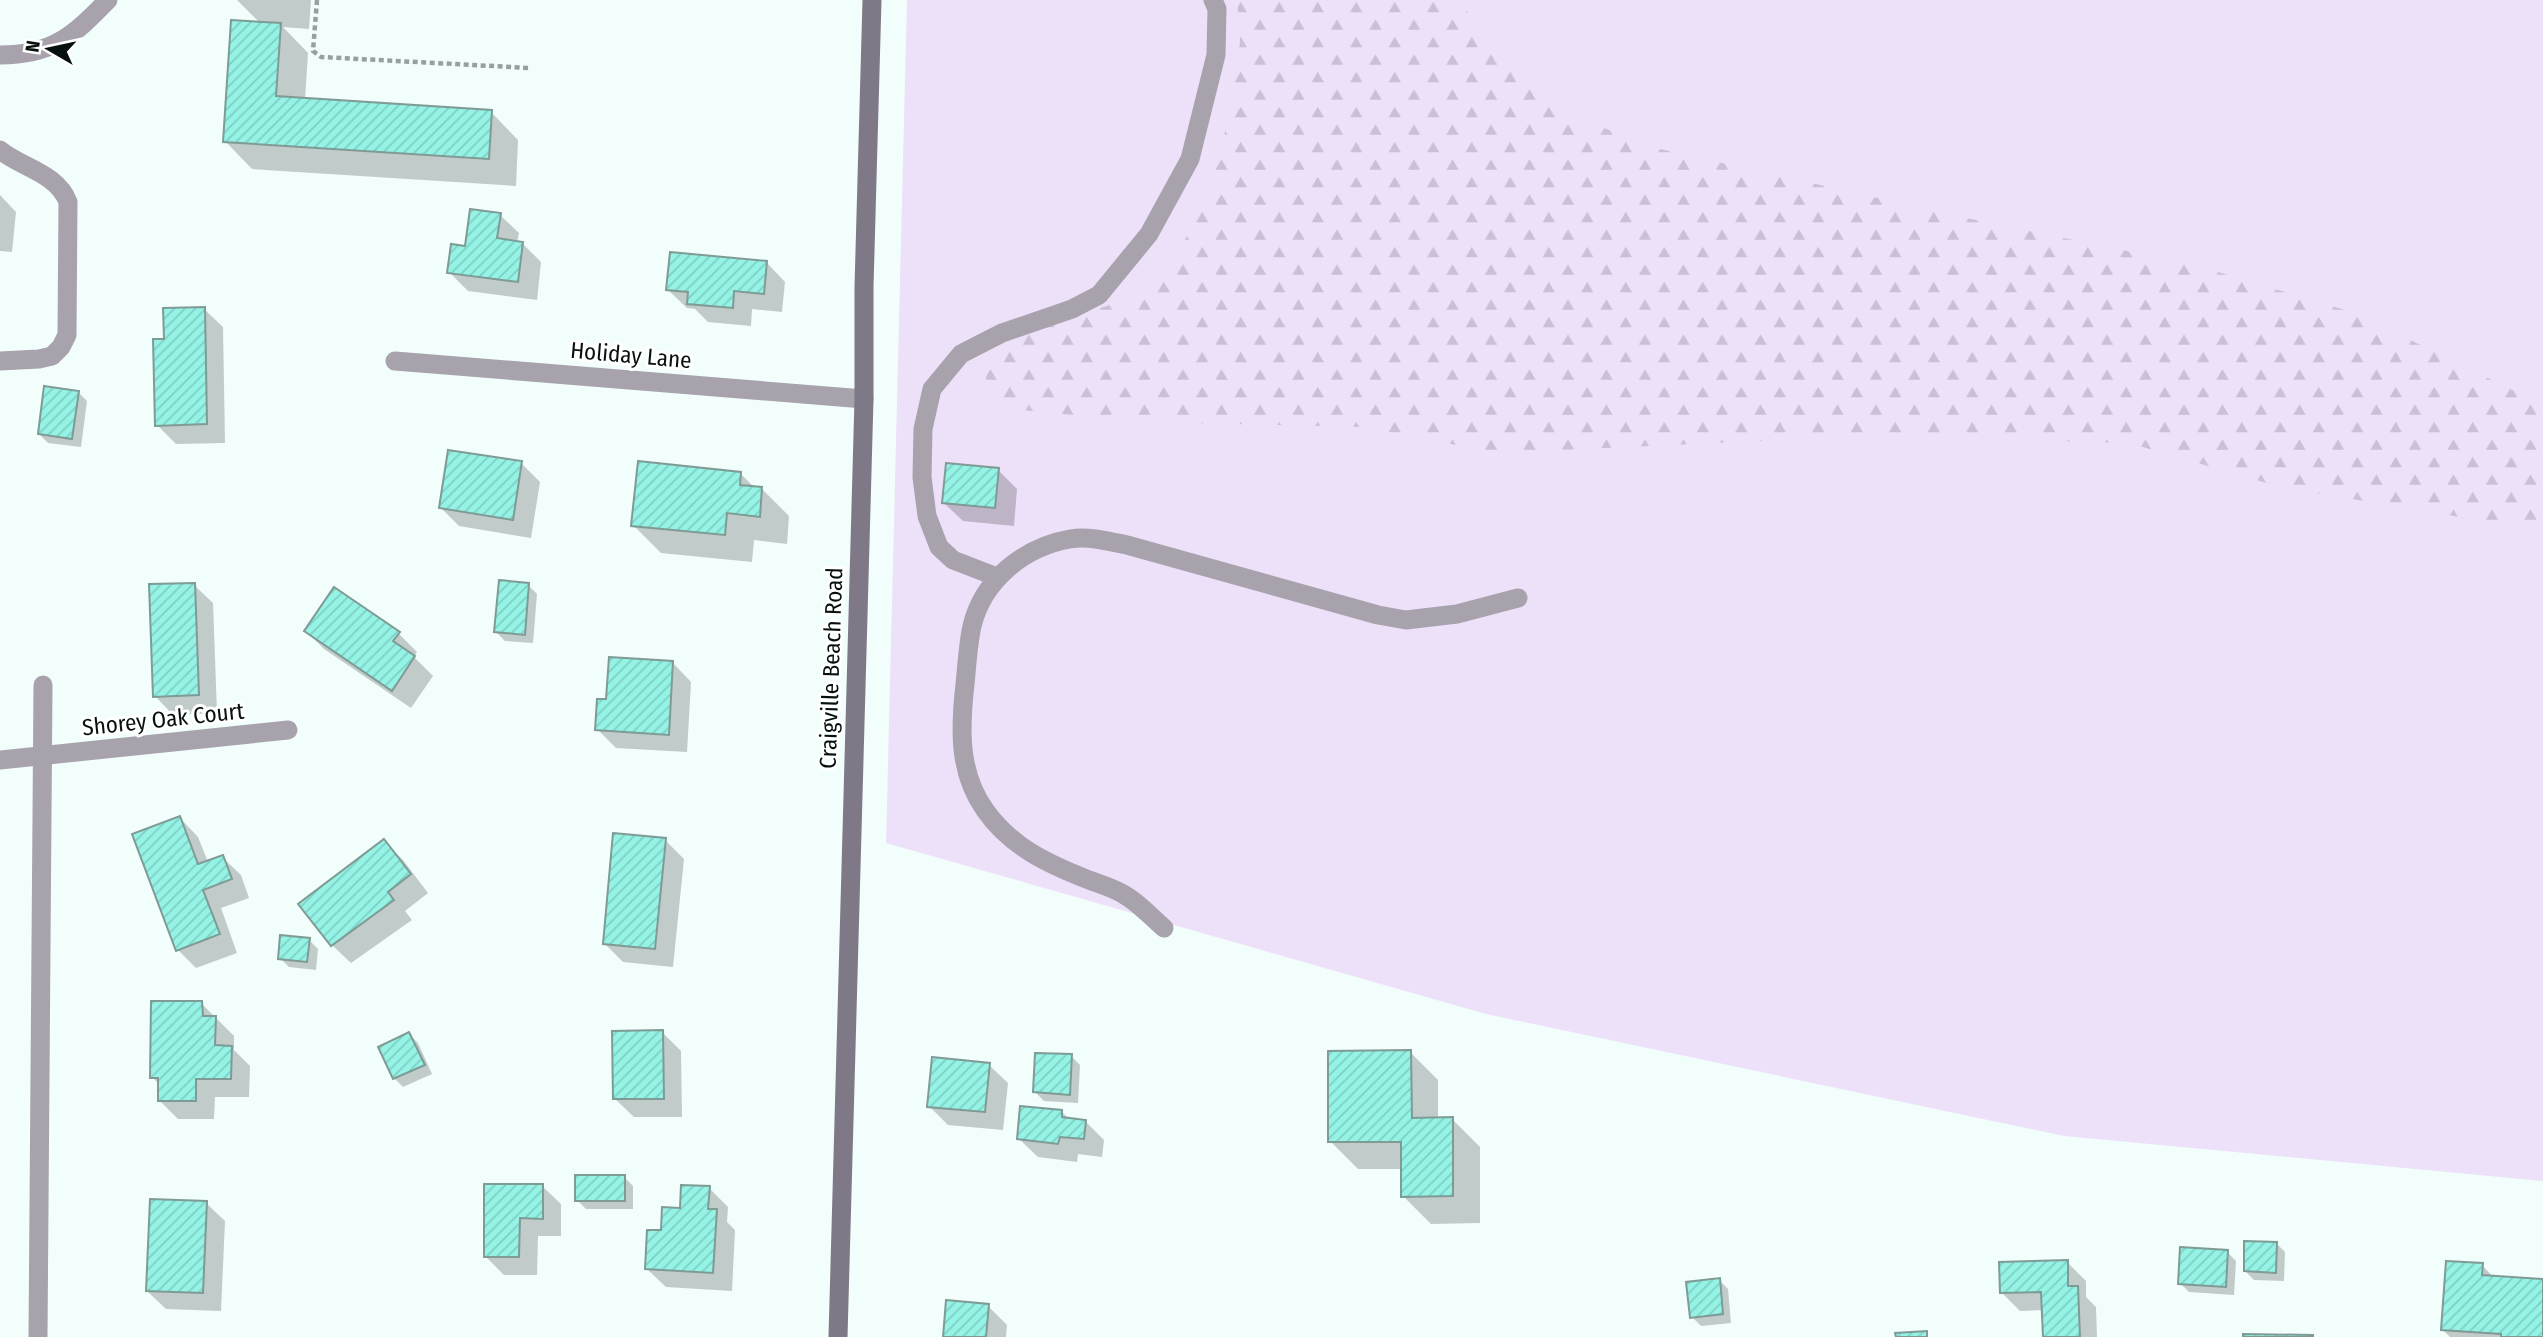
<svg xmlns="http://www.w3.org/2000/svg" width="2543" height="1337" font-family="'Fira Sans Condensed',sans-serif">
	<defs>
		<pattern id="forest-firs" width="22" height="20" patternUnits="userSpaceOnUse" patternTransform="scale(1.75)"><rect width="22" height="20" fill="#ede1fa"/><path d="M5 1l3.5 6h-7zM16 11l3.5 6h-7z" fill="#cac0d5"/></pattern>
		<pattern id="building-hatch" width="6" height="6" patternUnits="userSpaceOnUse" patternTransform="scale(1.75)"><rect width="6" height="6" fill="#94f3e5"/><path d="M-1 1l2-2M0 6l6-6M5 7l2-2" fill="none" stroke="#7ecfc3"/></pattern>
	</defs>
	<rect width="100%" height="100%" fill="#f2fefc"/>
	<polygon fill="#ede1fa" points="907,0 2543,0 2543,1181 2064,1136 1486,1014 886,843"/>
	<polygon fill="url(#forest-firs)" points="1237,0 1459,0 1507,67 1577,118 1660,149 1985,222 2195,265 2355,313 2539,403 2543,407 2543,521 2526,528 2280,487 2129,443 1865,436 1498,453 1363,427 1146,422 1021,410 995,399 984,375 992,350 1023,329 1107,306 1149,287 1179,252 1207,194 1225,132 1240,43"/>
	<g fill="#0003">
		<polygon points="237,0 311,0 309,29 283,27 308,53 305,100 491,112 518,140 516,186 252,169 225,141 261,24"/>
		<polygon points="0,195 16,212 12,252 0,251"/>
		<polygon points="500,215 519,233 517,243 523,244 541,262 537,300 468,291 449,272 466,248"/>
		<polygon points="767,263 785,282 782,312 752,309 751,326 708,322 695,309 687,308 668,290"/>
		<polygon points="204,309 223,327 225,443 176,444 157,425"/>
		<polygon points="78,392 87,401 81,447 48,443 39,434"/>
		<polygon points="521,463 540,482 531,538 459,526 440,507"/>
		<polygon points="998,470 1017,489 1014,526 963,521 944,503"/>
		<polygon points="741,474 755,488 762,489 789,516 787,544 754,540 752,562 661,553 633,525"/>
		<polygon points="194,585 213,603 217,713 173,715 155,696"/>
		<polygon points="528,585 537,594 533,643 505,641 496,632"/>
		<polygon points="306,631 398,633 417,652 414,657 433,676 411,708 324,649"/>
		<polygon points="673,663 691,682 687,752 616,748 597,729 608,701"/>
		<polygon points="180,818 198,837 208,862 222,857 241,875 249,898 221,908 237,953 196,968 178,950"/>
		<polygon points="665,840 684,859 673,967 623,962 604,943"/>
		<polygon points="384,841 403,860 428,893 405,911 412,920 351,963 332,945"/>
		<polygon points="309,940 318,949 316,970 289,967 280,958"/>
		<polygon points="201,1003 234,1036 234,1050 250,1066 249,1097 215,1097 214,1119 178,1119 159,1100 160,1085 152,1077"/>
		<polygon points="662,1032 681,1051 682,1117 634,1117 615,1099"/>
		<polygon points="409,1034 418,1043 432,1074 403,1087 394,1078"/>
		<polygon points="1410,1052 1438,1080 1438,1119 1452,1119 1480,1147 1480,1223 1431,1224 1403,1196 1403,1169 1358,1169 1330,1141"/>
		<polygon points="1071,1056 1080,1065 1078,1103 1044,1101 1035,1092"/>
		<polygon points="989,1065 1008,1083 1003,1130 948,1125 929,1106"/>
		<polygon points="1062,1112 1070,1120 1085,1121 1104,1140 1102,1157 1078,1154 1077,1162 1038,1157 1019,1139"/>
		<polygon points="624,1177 633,1186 633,1209 586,1209 577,1200"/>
		<polygon points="542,1186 561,1204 561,1236 538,1236 537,1275 504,1275 485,1256"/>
		<polygon points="709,1188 728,1207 727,1222 735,1230 732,1291 666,1287 647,1269 662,1232 681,1209"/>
		<polygon points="206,1203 225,1221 221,1311 166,1309 147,1291"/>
		<polygon points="2276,1243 2285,1252 2284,1281 2254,1280 2245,1271"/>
		<polygon points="2227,1252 2236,1261 2234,1295 2189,1292 2180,1283"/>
		<polygon points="2067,1262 2086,1281 2086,1297 2096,1307 2097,1337 2044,1337 2044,1310 2020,1311 2001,1292"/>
		<polygon points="2482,1265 2494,1278 2543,1280 2543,1337 2450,1337 2443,1330"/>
		<polygon points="1719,1280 1728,1289 1731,1323 1701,1326 1692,1317"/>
		<polygon points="988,1306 1007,1325 1006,1337 945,1337"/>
	</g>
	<g fill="url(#building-hatch)" stroke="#7e9b96" stroke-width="2">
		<polygon points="231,20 281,23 276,96 492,110 489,159 223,142"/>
		<polygon points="470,209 501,213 497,238 523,242 518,282 447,273 451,244 465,246"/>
		<polygon points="670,252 767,261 764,294 734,291 733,308 687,304 688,292 666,290"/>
		<polygon points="205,307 207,424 155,426 153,339 164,339 163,308"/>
		<polygon points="44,386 79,391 72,439 38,434"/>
		<polygon points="448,450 522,461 513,520 439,508"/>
		<polygon points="638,461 741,472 740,485 762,487 760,517 727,513 725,535 631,526"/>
		<polygon points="946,463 999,468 995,508 942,503"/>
		<polygon points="499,580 529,583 525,635 494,632"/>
		<polygon points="195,583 199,695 153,697 149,584"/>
		<polygon points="334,587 400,632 393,641 415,656 392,691 304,631"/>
		<polygon points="609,657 673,661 669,735 595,730 597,699 606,699"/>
		<polygon points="180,816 198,864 223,855 232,879 203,890 220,934 176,951 132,834"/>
		<polygon points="613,833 666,838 655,949 603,944"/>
		<polygon points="384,839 411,874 388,892 394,900 331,946 298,904"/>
		<polygon points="280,935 310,938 307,962 278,959"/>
		<polygon points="151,1001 202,1001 203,1016 216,1016 215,1045 232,1046 231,1079 196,1079 196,1101 158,1101 158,1078 150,1078"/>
		<polygon points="663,1030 664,1099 613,1099 612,1031"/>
		<polygon points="409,1032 425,1065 393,1079 378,1047"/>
		<polygon points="1411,1050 1412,1118 1453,1117 1453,1196 1401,1197 1401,1142 1328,1142 1328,1051"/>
		<polygon points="1035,1053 1072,1054 1070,1095 1033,1092"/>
		<polygon points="932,1057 990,1063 985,1112 927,1107"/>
		<polygon points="1020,1106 1062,1110 1062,1117 1086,1120 1084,1139 1060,1137 1058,1144 1017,1139"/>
		<rect x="575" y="1175" width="50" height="26"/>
		<polygon points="484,1184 543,1184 543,1219 520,1218 519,1257 484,1257"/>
		<polygon points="681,1185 710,1186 708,1209 717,1209 713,1273 645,1269 647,1230 661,1230 662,1207 680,1208"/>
		<polygon points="150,1199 207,1201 203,1293 146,1291"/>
		<polygon points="2244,1241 2277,1242 2276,1273 2244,1271"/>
		<polygon points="2180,1247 2228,1250 2226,1287 2178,1284"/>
		<polygon points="2068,1260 2068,1286 2078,1286 2080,1337 2043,1337 2041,1292 2000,1293 1999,1262"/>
		<polygon points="2446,1261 2483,1263 2482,1275 2543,1279 2543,1337 2501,1337 2501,1334 2441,1330"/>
		<polygon points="1720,1278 1723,1314 1690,1318 1686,1282"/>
		<polygon points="946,1300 989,1304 986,1337 943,1337"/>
		<polygon points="1927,1331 1927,1337 1896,1337 1895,1333"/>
		<polygon points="2243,1334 2313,1335 2313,1337 2243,1337"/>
	</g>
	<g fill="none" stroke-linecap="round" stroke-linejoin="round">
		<polyline stroke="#96a19f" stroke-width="4.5" stroke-dasharray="5 3.5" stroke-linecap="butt" points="317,0 313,51 321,57 530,68"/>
		<g stroke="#a7a2ac" stroke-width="19">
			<path d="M 0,150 C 22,168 57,173 68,202 L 67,335 L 61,347 L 52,356 L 39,359 L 0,361"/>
			<polyline points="997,577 953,560 939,547 927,516 922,477 923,429 932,389 961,354 1002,333 1072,309 1099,295 1149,234 1190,159 1216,55 1217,9 1213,0"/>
			<path d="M 1164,928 C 1151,917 1138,902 1123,894 C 1113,888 1100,884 1089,880 C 1048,864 1011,847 985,810 C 958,772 960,728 965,684 C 967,665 968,644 972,626 C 983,580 1024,547 1070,539 C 1089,536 1108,541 1127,545 L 1378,615 L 1406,620 L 1457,614 L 1518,598"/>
		</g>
		<g stroke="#a7a2ac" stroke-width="19">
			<path d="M 0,55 C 52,55 73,36 108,0"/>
			<polyline points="395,361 864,399"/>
			<polyline points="0,760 288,730"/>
			<polyline points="38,1337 43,685"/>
		</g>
		<polyline stroke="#7f7886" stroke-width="19" points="838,1337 864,399 864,287 872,0"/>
	</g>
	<g text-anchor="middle" stroke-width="6" stroke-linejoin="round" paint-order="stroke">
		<g font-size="23" fill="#06100e" stroke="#fff">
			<text transform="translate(631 355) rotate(5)" y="8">Holiday Lane</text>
			<text transform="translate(831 668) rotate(-88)" y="8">Craigville Beach Road</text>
			<text transform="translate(163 719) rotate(-6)" y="8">Shorey Oak Court</text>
		</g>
	</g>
	<g transform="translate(49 49) rotate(279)" stroke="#ffffff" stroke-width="5" paint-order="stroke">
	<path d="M0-5L12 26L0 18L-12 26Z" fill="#06100e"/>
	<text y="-10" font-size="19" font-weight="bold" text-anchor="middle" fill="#06100e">N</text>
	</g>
</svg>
